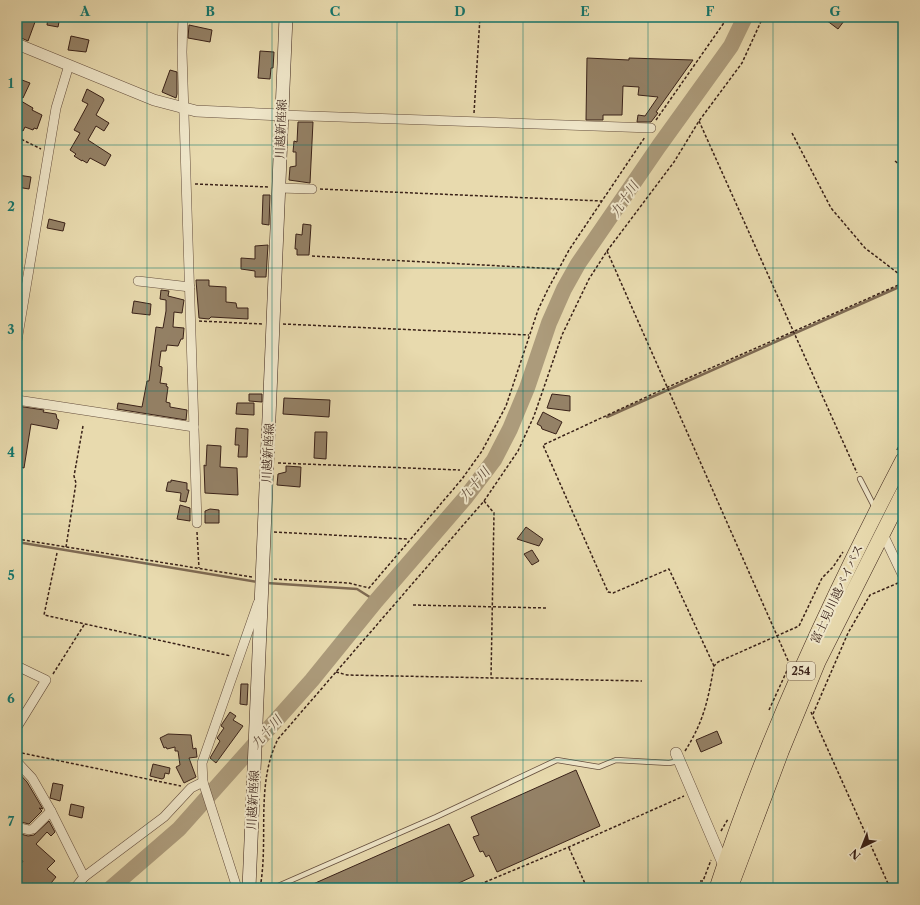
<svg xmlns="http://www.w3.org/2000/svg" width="920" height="905" font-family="'Libre Caslon Text','Noto Serif JP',serif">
	<rect width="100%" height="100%" fill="#e8daae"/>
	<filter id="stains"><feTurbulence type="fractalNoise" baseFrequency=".005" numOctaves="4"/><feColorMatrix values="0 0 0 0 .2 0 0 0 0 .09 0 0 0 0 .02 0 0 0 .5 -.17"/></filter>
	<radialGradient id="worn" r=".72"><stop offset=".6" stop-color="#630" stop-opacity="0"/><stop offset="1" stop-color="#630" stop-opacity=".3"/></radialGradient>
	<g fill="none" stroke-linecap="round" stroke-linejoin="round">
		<g stroke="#7e6a53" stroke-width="2.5">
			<polyline points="607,417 899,287 903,287"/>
			<polyline points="17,542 258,582"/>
			<polyline points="267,583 357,589 376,601"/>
		</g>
		<polyline stroke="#ac9b7b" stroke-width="16" points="111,888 179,829 312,680 376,601 466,497 494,460 510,429 527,388 549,323 564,289 578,264 659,146 731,46 745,17"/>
	</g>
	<g fill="#948166" stroke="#392118">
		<polygon points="17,17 23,21 24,18 35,22 28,41 17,36"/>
		<polygon points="48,17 60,17 58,27 47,25"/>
		<polygon points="822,17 847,17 838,29"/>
		<polygon points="189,25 212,30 210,42 188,38"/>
		<polygon points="71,36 89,40 86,52 68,50"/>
		<polygon points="260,51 274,52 273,68 271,68 270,79 258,78"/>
		<polygon points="587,58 629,60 629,58 693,60 656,112 658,113 651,122 637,122 638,115 645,116 658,97 638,95 639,87 623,86 622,115 603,115 603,120 586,120"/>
		<polygon points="170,70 177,72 177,94 176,98 162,92"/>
		<polygon points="22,80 30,83 23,98 17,95"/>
		<polygon points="87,89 103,98 104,100 96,115 109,123 104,131 96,126 88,140 111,155 105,166 90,158 87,163 82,160 82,161 74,156 76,154 70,150 80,133 74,130 88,104 82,101"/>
		<polygon points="21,101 33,108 32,110 42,115 37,129 34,128 33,130 25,127 23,131 17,128 17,111"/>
		<polygon points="298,122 313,122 310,183 289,180 290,167 296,166 296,152 293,152 294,141 297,142"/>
		<polygon points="18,175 31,177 29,189 17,187"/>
		<polygon points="263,195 270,195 269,225 262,224"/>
		<polygon points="49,219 65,223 63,231 47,228"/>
		<polygon points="303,224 311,225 309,255 297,255 297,249 295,249 296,234 302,235"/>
		<polygon points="268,245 266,277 255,277 255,271 241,269 241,258 255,259 255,246"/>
		<polygon points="196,280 209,280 209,286 226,287 226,302 236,303 237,308 248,308 248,319 211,317 209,319 199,318"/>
		<polygon points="161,290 169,291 168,296 184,300 182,313 174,312 173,327 184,328 183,339 181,339 178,346 167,345 166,351 161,351 159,366 162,367 162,370 160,383 167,384 166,386 168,387 166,402 170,403 170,407 187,410 186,420 117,409 118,403 142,407 147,381 149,381 156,327 163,328 166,311 166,300 160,299"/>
		<polygon points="134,301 151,304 150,315 132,313"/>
		<polygon points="249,394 262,394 262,402 249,401"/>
		<polygon points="552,394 570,396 570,411 547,408"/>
		<polygon points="284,398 330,400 329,417 283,414"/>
		<polygon points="237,403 254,403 254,415 236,414"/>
		<polygon points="17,406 44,410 43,412 56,414 57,419 59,420 57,429 31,424 24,468 17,466 19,441 17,441"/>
		<polygon points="543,412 562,422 556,434 542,429 541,426 537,424"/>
		<polygon points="236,428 248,429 247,457 238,457 239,445 235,445"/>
		<polygon points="315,432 327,432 326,459 314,458"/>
		<polygon points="207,445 221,446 220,467 237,468 238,495 205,493 204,465 206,466"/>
		<polygon points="286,466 301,467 300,487 277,485 278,474 286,472"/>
		<polygon points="171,480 187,483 187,490 189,490 186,502 180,501 181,493 166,491 168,482 171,482"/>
		<polygon points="180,505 190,508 190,521 177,519"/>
		<polygon points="210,509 219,510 219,523 205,523 205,511"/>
		<polygon points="526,527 543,539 539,546 517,539"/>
		<polygon points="532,550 539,561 532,565 524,554"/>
		<polygon points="241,684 248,684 247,705 240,704"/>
		<polygon points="230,712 236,716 233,720 243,726 216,763 210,758 220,741 217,738 224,728 221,726 222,724"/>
		<polygon points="717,731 722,743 701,752 696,740"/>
		<polygon points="168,734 191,735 193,749 196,748 197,757 189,758 196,777 184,783 176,767 180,765 178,751 175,751 175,747 167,749 166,747 164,748 160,738"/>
		<polygon points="153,764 170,768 169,774 165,773 164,778 162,779 150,776"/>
		<polygon points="576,770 600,826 497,872 489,855 486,857 483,851 480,852 473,837 479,835 471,817"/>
		<polygon points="17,771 27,782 43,809 39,808 42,811 29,824 17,821 17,806 19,804 17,802"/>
		<polygon points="53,783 63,785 60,801 50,798"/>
		<polygon points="71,804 84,807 82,818 69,815"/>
		<polygon points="49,821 55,832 51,836 47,832 36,844 55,861 47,869 56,877 47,888 38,888 32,883 29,888 20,888 17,886 17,871 23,861 17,857 17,833 28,836 34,835"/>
		<polygon points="449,824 474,876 448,888 304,888"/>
	</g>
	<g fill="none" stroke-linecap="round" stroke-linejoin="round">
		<g stroke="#654f3e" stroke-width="6">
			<g id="service">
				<polyline points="860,479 875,508"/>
				<polyline points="278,888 278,886 436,817 557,760 599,767 616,760 669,763 679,761"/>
			</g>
		</g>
		<g stroke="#654f3e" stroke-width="10">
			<g id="minor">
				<polyline points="183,17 182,52 197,523"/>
				<polyline points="282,115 651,128"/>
				<polyline points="279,188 312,189"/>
				<polyline points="138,281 190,287"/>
				<polyline points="17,341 56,108 69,65"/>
				<polyline points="17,400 194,427"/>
				<polyline points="882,532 903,576"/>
				<polyline points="17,666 46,680 17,727"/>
				<polyline points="17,762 32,778 51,811 84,877"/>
				<polyline points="17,827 29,830 33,829 51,811"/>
				<polyline points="75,888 84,877 164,817 191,788 203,782"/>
				<polyline points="237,888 203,782 202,763 258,603"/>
			</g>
		</g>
		<g stroke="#654f3e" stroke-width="12">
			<g id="tertiary">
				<polyline points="17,44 154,100 196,111 282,115"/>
				<polyline points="676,753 726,870"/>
			</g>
		</g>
		<g stroke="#392118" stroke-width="14">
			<polyline id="secondary" points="249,888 286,17"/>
		</g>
		<g stroke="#392118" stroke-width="16">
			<g id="trunk">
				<path d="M 717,888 C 765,740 831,598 903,460"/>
				<polyline points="730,888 781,752 818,662 903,493"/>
			</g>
		</g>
		<g stroke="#392118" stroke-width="1.5" stroke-dasharray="3 2" stroke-linecap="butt">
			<polyline points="474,113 480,17"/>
			<polyline points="656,120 728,17"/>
			<polyline points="699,121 857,473"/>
			<polyline points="792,133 831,208 865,248 903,277"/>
			<polyline points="17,137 41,149"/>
			<polyline points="895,161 903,167"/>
			<polyline points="195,184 269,187"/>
			<polyline points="320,189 602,201"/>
			<polyline points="607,251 790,665"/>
			<polyline points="312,256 559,269"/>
			<polyline points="199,321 262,324"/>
			<polyline points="283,324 529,335"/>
			<polyline points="897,450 903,437"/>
			<polyline points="278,463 460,470"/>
			<polyline points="484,501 494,513 491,678"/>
			<polyline points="197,532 199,568"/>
			<polyline points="274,532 408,539"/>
			<polyline points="17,539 252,577"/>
			<polyline points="66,547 76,483 74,476 83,426"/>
			<polyline points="57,553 44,615 231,656"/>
			<polyline points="274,579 349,583 369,588 462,479 482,451 506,406 538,310 548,289 569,250 645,137"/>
			<polyline points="413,605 547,608"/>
			<polyline points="714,666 669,569 613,593 608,592 543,445 668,387 903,283"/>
			<polyline points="336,672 347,675 642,681"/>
			<polyline points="53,674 84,625"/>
			<polyline points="769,710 790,664"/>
			<polyline points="811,712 890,888"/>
			<polyline points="813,714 848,633 870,595 898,583"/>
			<path d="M 685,751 C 704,721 708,700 714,666 L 718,662 L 799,626 L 822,578 L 833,567 L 843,552"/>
			<polyline points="17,752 181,786"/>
			<polyline points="721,831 728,819"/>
			<polyline points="569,848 587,888"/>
			<polyline points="700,881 703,881 711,860"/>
			<path d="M 261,882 C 268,835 256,783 278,739 L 484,501 L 518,451 L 534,416 L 562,335 L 589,279 L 607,251 L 674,162 L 699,121 L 742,63 L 763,17"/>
			<polyline points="471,888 569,847 684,796"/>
		</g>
		<use href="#service" stroke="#f0e7ca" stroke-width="4.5"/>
		<use href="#minor" stroke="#f0e7ca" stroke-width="9"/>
		<use href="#tertiary" stroke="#f0e7ca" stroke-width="11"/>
		<use href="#secondary" stroke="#f0e7ca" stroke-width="13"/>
		<use href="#trunk" stroke="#e8daae" stroke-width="15"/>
	</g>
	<path fill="none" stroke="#0f766e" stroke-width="1" stroke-opacity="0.55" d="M 147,17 L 147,888M 272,17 L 272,888M 397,17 L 397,888M 523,17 L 523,888M 648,17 L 648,888M 773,17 L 773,888M 17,145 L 903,145M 17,268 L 903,268M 17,391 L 903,391M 17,514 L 903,514M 17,637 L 903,637M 17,760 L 903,760"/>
	<g text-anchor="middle" stroke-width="4" stroke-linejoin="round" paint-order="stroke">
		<rect fill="#f0e7ca" stroke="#705c4d" stroke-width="1" x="787" y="662" width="28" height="18" rx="3"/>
		<g font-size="11" font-weight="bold" fill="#392118">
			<text x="801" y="675">254</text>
		</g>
		<g font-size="12" fill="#392118" stroke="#f0e7ca">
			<text transform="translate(281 129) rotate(-88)" y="4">川越新座線</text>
			<text transform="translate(268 453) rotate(-87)" y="4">川越新座線</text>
			<text transform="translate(837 594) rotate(-65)" y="4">富士見川越バイパス</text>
			<text transform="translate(253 800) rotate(-87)" y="4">川越新座線</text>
		</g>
		<g font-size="13" font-style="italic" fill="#614c3b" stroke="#f0e7ca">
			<text transform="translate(624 199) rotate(-56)" y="5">九十川</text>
			<text transform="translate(474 484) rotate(-50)" y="5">九十川</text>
			<text transform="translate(266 732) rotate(-48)" y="5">九十川</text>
		</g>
	</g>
	<rect width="920" height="905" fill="none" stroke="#e8daae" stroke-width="44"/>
	<g transform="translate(862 847) rotate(223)" stroke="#f0e7ca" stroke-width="3" paint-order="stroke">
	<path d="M0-3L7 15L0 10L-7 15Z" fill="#392118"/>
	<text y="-6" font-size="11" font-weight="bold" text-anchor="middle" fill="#392118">N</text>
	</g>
	<rect x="22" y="22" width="876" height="861" fill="none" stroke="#0f766e" stroke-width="1.5"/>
	<g font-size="13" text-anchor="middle" font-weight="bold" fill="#0f766e">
		<text x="85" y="16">A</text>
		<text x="210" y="16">B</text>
		<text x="335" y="16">C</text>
		<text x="460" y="16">D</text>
		<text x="585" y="16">E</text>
		<text x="710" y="16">F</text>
		<text x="835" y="16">G</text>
		<text x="11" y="88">1</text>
		<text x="11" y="211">2</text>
		<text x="11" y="334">3</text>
		<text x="11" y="457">4</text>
		<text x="11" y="580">5</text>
		<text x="11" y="703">6</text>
		<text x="11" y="826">7</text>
	</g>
	<rect width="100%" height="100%" filter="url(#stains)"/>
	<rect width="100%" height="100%" fill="url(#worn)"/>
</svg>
